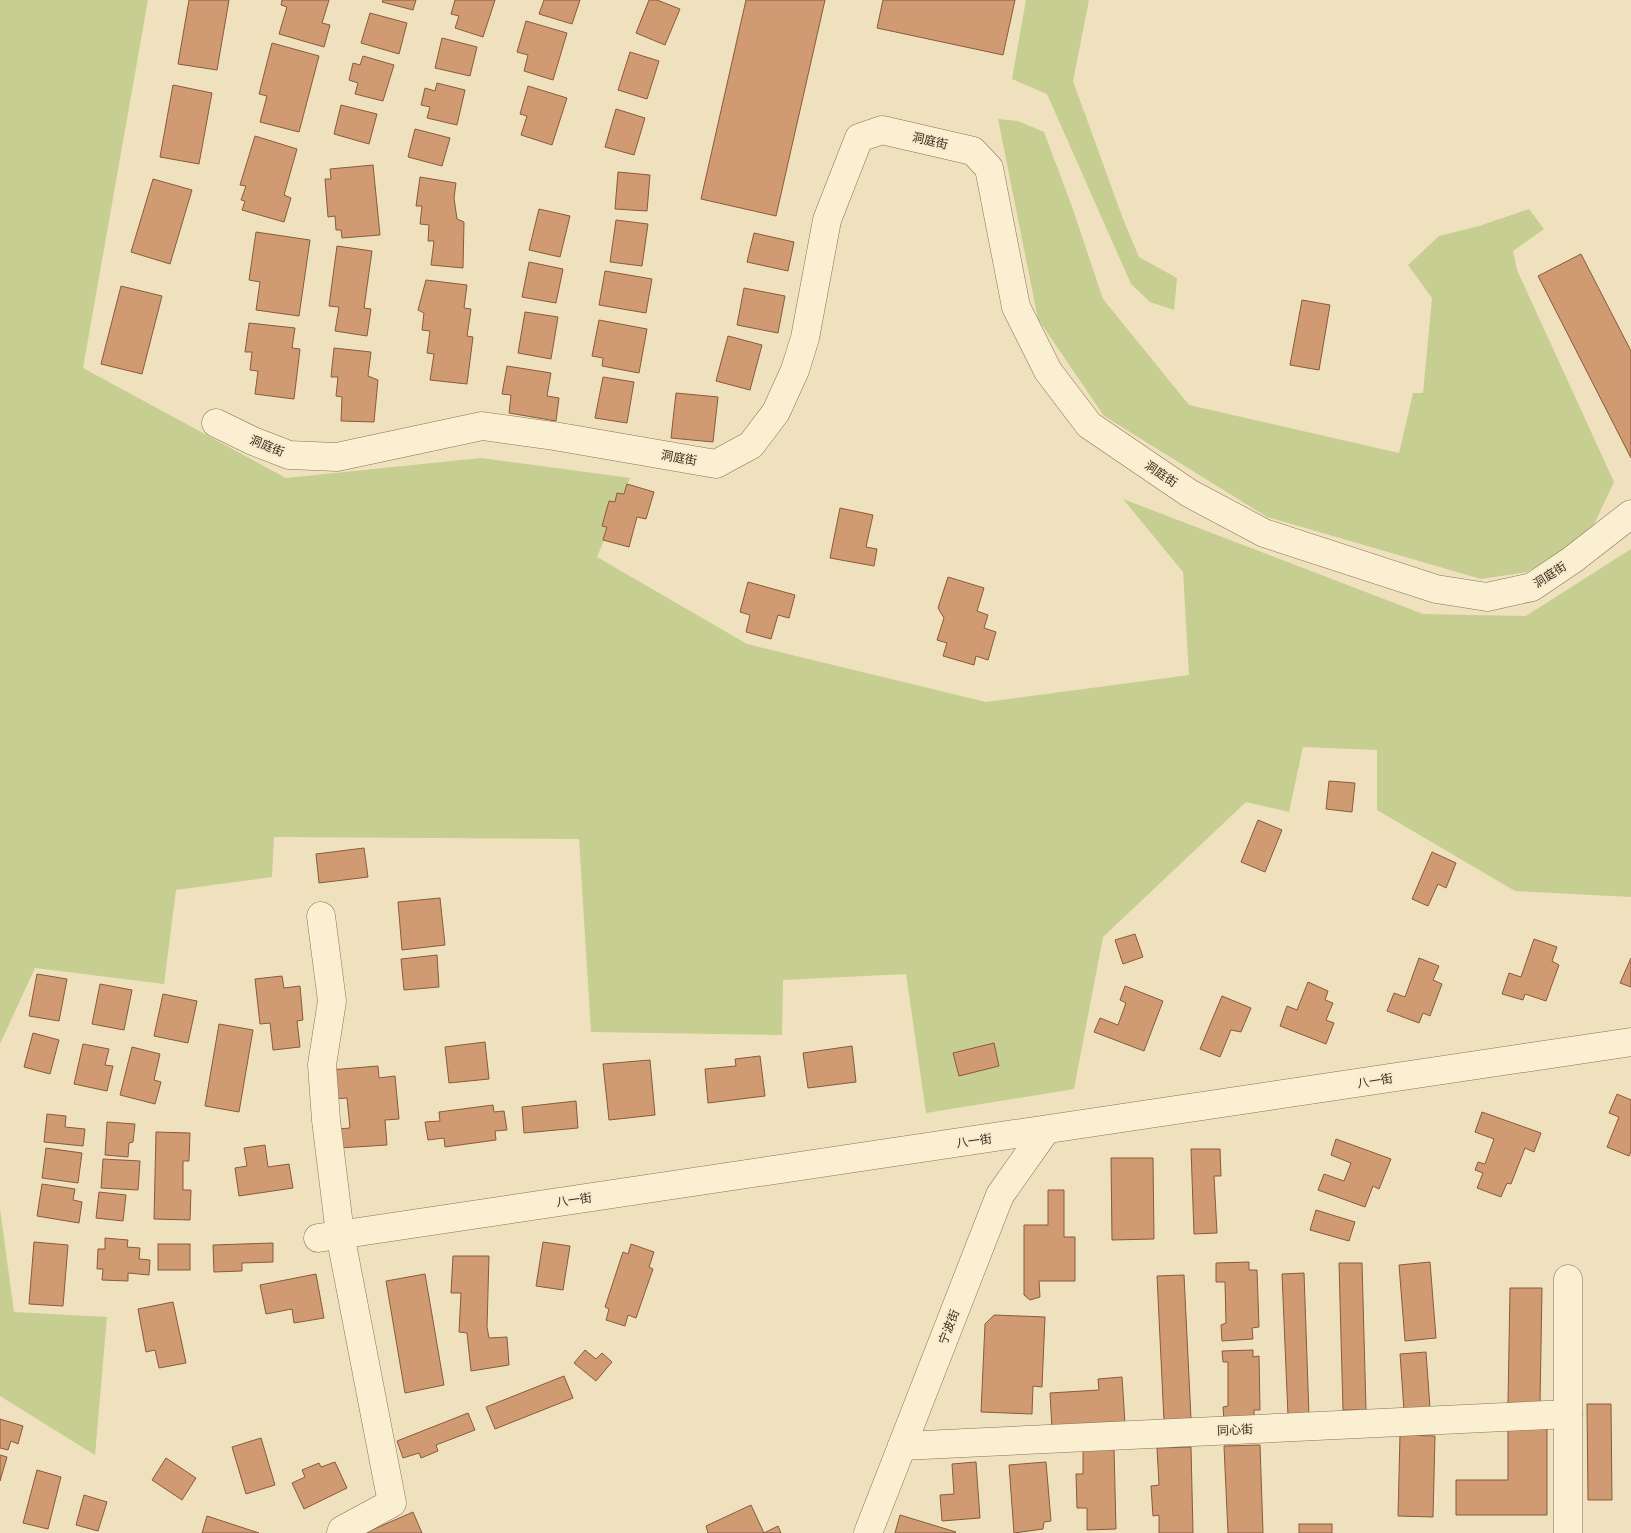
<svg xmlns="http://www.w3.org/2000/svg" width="1631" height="1533" font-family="'IBM Plex Serif','Noto Sans SC',serif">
	<rect width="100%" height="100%" fill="#f0e1be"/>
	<g fill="#c6ce91">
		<polygon points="0,0 148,0 83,368 286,478 481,458 630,478 597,557 747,644 986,702 1189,675 1183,572 1123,499 1423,614 1526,616 1631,549 1631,897 1515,891 1377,810 1377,750 1303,747 1289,812 1246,802 1103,937 1074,1089 926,1113 906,974 783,980 782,1035 591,1032 579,839 274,837 272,877 176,890 164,984 35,968 0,1044"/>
		<polygon points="1026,0 1089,0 1073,81 1123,219 1139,257 1177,278 1174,310 1150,302 1131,284 1047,94 1012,79"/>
		<polygon points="998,119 1018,121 1044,132 1071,204 1103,299 1189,405 1399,453 1413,393 1423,393 1432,298 1408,265 1439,236 1479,226 1529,209 1544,229 1513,251 1517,270 1614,482 1589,535 1527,572 1481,579 1267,517 1104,416 1038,319"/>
		<polygon points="0,1209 14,1312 107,1317 95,1455 0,1396"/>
	</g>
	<g fill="#d09a72" stroke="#885b3b">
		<polygon points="189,0 229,0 217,70 178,64"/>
		<polygon points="282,0 329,0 322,23 330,25 324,47 279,34 287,7 281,5"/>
		<polygon points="383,0 416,0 413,10 382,2"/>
		<polygon points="455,0 495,0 483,37 455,28 459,16 451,14"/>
		<polygon points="544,0 580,0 572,24 539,14"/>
		<polygon points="649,0 657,0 680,9 665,45 636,33"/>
		<polygon points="746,0 825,0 776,216 701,199"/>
		<polygon points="883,0 1015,0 1003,55 877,28"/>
		<polygon points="370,13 407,23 399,54 361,43"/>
		<polygon points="526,21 567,33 553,80 524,71 528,55 517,52"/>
		<polygon points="442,38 477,47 470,76 435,68"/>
		<polygon points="272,43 319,56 299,132 260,122 267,96 259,94"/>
		<polygon points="630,52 659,61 647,99 618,90"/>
		<polygon points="363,56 394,65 383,101 355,94 358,83 349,80 353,63 360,65"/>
		<polygon points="437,83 465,90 457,125 427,118 430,107 421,105 425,88 435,91"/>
		<polygon points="173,85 212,93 199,164 160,157"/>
		<polygon points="528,86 567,98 552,145 521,135 527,116 520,114"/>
		<polygon points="341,105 377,114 369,144 334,134"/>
		<polygon points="616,109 645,118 634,155 605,147"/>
		<polygon points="415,129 450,138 442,166 408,157"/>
		<polygon points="255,136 297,149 284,195 291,198 284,222 242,210 245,201 241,200 246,186 240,185"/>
		<polygon points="373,165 380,235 342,238 341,230 336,230 335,216 328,217 325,179 331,179 330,169"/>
		<polygon points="618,172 650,175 647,211 615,209"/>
		<polygon points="420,177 456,183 454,198 457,219 464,222 463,268 431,265 434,241 428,241 429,225 420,224 422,206 416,206"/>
		<polygon points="153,179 192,190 170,264 131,252"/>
		<polygon points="539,209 570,216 560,257 529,250"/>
		<polygon points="616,220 648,224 642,266 610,262"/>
		<polygon points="256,232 310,240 299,316 256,310 260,282 249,280"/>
		<polygon points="754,233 794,242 788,271 747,262"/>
		<polygon points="337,246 372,251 364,308 371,309 367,336 335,331 339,307 329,306"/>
		<polygon points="1581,254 1631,351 1631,458 1538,276"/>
		<polygon points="529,262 563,269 556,303 522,297"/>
		<polygon points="605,271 652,279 646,313 599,305"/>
		<polygon points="426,280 467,285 464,308 471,309 467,336 473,337 467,384 430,380 434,354 427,353 430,331 422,330 424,313 418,310"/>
		<polygon points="121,286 162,296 142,374 101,364"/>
		<polygon points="744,288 785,296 778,333 737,325"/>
		<polygon points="1302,300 1330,305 1319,370 1290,365"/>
		<polygon points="525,312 558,317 551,359 518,353"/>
		<polygon points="599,320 647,329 639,373 602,366 603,358 592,356"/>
		<polygon points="249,323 295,328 292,348 300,349 294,399 255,394 258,371 250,370 252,352 245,352"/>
		<polygon points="728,336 762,345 750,390 716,381"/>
		<polygon points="334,348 371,352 368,376 378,380 374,422 341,421 342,397 336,396 338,377 331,377"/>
		<polygon points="507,366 551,373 547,396 559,398 556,421 509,413 511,395 502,394"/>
		<polygon points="603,377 634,382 627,423 595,418"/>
		<polygon points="676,393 718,397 713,442 671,438"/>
		<polygon points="627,484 654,492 646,519 637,517 629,547 603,540 607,527 602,526 609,501 615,502 617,493 624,494"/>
		<polygon points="840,508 873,515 866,547 877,549 874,566 830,558"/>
		<polygon points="948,577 984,588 977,611 988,615 984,628 996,632 988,660 976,656 974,665 943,656 947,643 937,640 944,618 938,608"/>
		<polygon points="748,582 795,595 789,618 778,615 771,639 746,632 750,615 740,612"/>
		<polygon points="1329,781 1355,783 1352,812 1326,809"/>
		<polygon points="1258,820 1282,830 1265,872 1241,862"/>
		<polygon points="364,848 368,877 319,883 316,854"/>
		<polygon points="1432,852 1456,863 1446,888 1438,884 1428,906 1412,899"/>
		<polygon points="440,898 445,945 402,950 398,902"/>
		<polygon points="1135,934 1143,957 1123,964 1115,940"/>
		<polygon points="1534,939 1557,947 1552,961 1559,965 1546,1001 1525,994 1523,1000 1502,994 1509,973 1521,977"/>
		<polygon points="437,955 439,987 404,990 401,959"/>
		<polygon points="1419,958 1439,966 1433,980 1442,984 1430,1016 1423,1013 1419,1023 1387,1011 1394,993 1405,997"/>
		<polygon points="1631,958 1631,987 1620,983"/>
		<polygon points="37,974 67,979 59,1021 29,1016"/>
		<polygon points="282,976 284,988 300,986 303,1020 297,1021 300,1047 273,1050 270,1023 260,1024 255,979"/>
		<polygon points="1308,982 1328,991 1325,1000 1333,1003 1326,1020 1334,1023 1326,1044 1280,1026 1287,1006 1297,1010"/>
		<polygon points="100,984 132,990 124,1030 92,1024"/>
		<polygon points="1125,986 1163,1001 1144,1051 1094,1032 1100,1018 1118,1025 1126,1003 1120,1000"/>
		<polygon points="163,994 197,1001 188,1043 154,1036"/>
		<polygon points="1222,996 1251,1008 1241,1032 1231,1030 1220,1057 1200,1049"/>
		<polygon points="219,1024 253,1030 239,1112 205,1106"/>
		<polygon points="33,1033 59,1040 50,1074 24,1067"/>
		<polygon points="485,1042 489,1079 449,1083 445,1047"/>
		<polygon points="994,1043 999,1066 959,1076 953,1053"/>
		<polygon points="83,1044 109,1049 105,1065 113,1066 107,1091 74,1084"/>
		<polygon points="852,1046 856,1082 808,1088 803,1053"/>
		<polygon points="132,1047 160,1054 154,1080 161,1082 155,1104 120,1095"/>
		<polygon points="760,1056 765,1096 708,1103 705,1069 736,1066 735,1059"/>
		<polygon points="650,1060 655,1115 609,1120 603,1064"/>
		<polygon points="378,1066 379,1078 395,1076 399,1119 385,1120 387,1145 339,1148 338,1129 350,1128 347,1098 332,1099 330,1070"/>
		<polygon points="1617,1094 1631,1100 1631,1151 1629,1156 1607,1147 1619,1117 1609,1113"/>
		<polygon points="576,1101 578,1128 524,1133 522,1107"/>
		<polygon points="493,1105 494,1112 504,1111 507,1130 495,1131 496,1140 445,1147 444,1138 428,1140 425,1122 440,1121 439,1112"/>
		<polygon points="1482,1112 1541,1133 1534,1152 1525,1148 1511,1184 1507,1183 1501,1197 1477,1188 1483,1173 1475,1170 1478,1162 1485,1164 1494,1139 1475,1132"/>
		<polygon points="47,1114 66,1116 65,1127 85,1129 83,1146 44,1142"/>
		<polygon points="107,1122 135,1124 133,1142 129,1143 128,1157 105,1155"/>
		<polygon points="156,1132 190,1133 189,1161 183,1161 183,1190 191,1190 190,1220 154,1219"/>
		<polygon points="1336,1139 1391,1159 1379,1189 1373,1186 1365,1207 1318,1190 1324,1174 1344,1181 1351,1163 1331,1155"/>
		<polygon points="265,1145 268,1167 289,1164 293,1188 239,1196 235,1168 247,1166 244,1148"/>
		<polygon points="46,1148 82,1153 78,1183 42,1178"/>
		<polygon points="1191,1149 1220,1149 1221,1176 1214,1176 1217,1233 1194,1234"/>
		<polygon points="1111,1158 1153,1158 1154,1239 1112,1240"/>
		<polygon points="103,1159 140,1161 138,1190 101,1188"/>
		<polygon points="42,1184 75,1189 73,1200 82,1202 79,1223 37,1216"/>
		<polygon points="1048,1190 1064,1190 1064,1237 1075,1237 1075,1281 1039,1281 1040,1297 1030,1300 1024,1295 1024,1225 1048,1225"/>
		<polygon points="99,1192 126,1195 123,1221 96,1218"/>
		<polygon points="1316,1210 1355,1222 1349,1241 1310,1230"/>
		<polygon points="105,1238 128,1240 127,1247 140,1248 139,1259 150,1260 149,1275 128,1273 128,1281 102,1280 103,1269 97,1269 98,1249 105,1249"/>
		<polygon points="34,1242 68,1245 63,1306 29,1304"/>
		<polygon points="543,1242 570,1246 563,1290 536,1286"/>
		<polygon points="273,1243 273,1262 242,1263 242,1271 214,1272 213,1245"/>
		<rect x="158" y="1244" width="32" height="26"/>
		<polygon points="631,1244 654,1252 649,1267 653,1269 636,1318 628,1315 625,1326 606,1320 609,1309 605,1307 623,1252 628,1254"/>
		<polygon points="453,1256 489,1256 487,1327 489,1338 507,1337 509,1365 471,1371 467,1333 459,1332 461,1293 451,1293"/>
		<polygon points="1249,1262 1249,1270 1257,1270 1259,1327 1252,1328 1253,1339 1222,1341 1221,1325 1226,1323 1225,1282 1216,1282 1216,1263"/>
		<polygon points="1430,1262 1436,1338 1405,1341 1399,1265"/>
		<polygon points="1339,1263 1362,1263 1366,1410 1343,1410"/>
		<polygon points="1304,1273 1309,1416 1288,1416 1282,1274"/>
		<polygon points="316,1274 324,1318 294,1323 292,1309 266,1314 260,1285"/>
		<polygon points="425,1274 444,1385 405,1393 386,1281"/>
		<polygon points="1184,1275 1191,1419 1164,1421 1157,1276"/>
		<polygon points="1510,1288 1542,1288 1540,1403 1508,1403"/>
		<polygon points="173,1302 186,1363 159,1368 155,1350 146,1352 138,1309"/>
		<polygon points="994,1315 1045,1317 1042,1387 1033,1386 1032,1414 981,1412 985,1324"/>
		<polygon points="585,1350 596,1359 602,1353 612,1362 596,1381 574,1363"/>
		<polygon points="1253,1350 1253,1357 1259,1356 1260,1410 1254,1410 1254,1420 1224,1421 1223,1407 1228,1406 1228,1362 1223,1362 1222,1351"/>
		<polygon points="1426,1352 1430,1408 1404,1410 1400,1354"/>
		<polygon points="564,1376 573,1398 495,1429 486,1407"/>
		<polygon points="1122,1377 1125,1424 1052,1429 1050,1393 1099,1390 1098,1379"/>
		<polygon points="1587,1404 1611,1404 1612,1500 1588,1500"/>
		<polygon points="468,1413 475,1430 436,1445 438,1451 421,1458 419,1453 403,1458 397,1441"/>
		<polygon points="0,1419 23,1426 18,1444 11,1441 8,1450 0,1448"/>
		<polygon points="1508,1426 1547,1426 1547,1515 1456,1515 1456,1480 1508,1480"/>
		<polygon points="1400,1435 1435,1436 1433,1517 1398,1516"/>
		<polygon points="261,1438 275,1485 246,1494 232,1447"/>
		<polygon points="1260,1445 1263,1533 1228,1533 1224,1446"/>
		<polygon points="1191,1447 1193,1533 1159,1533 1159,1515 1153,1516 1151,1486 1159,1485 1157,1448"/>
		<polygon points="1114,1449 1116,1529 1087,1530 1087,1508 1077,1508 1076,1474 1083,1474 1083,1450"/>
		<polygon points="0,1455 7,1457 0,1481"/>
		<polygon points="166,1458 196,1478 182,1500 152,1480"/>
		<polygon points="335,1462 347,1488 304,1509 292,1483 305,1477 302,1470 319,1463 321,1467"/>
		<polygon points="976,1462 980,1518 942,1521 940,1495 954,1494 952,1464"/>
		<polygon points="1046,1462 1051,1521 1044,1522 1043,1529 1014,1533 1009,1465"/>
		<polygon points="37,1470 61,1477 48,1529 23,1523"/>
		<polygon points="84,1495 107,1502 98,1531 76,1525"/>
		<polygon points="751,1505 764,1533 778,1526 781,1533 708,1533 706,1526"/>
		<polygon points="413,1512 422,1533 365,1533"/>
		<polygon points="900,1515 956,1532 955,1533 895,1533"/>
		<polygon points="207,1516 259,1533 202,1533"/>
		<rect x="1299" y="1524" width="33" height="9"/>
	</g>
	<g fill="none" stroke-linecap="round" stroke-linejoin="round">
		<g stroke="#887256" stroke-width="29">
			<g id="minor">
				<polyline points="216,423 253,441 289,455 337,457 482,426 554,436 716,464 751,445 776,412 795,370 805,338 827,220 859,138 882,130 973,151 989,168 1016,307 1048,371 1089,425 1189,493 1264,533 1436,589 1487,597 1532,587 1572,560 1631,514"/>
				<polyline points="321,916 332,1001 322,1065 326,1120 340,1234 392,1503 342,1530 341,1533"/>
				<polyline points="318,1238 1631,1042"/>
				<polyline points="1568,1279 1568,1533"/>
				<polyline points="902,1446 1568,1414"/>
				<polyline points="868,1533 1000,1195 1046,1130"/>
			</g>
		</g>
		<use href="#minor" stroke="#faefd1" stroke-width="28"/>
	</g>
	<g text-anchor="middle" stroke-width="4" stroke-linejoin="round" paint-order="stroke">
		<g font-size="12" fill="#37291b" stroke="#f7ebcd">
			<text transform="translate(930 141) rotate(13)" y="4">洞庭街</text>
			<text transform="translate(267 446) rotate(22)" y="4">洞庭街</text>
			<text transform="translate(679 458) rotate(10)" y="4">洞庭街</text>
			<text transform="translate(1161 474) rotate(34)" y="4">洞庭街</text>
			<text transform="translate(1550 575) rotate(-33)" y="4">洞庭街</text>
			<text transform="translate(1375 1081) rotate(-9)" y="4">八一街</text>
			<text transform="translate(974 1141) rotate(-8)" y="4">八一街</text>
			<text transform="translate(574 1200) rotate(-8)" y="4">八一街</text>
			<text transform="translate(949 1327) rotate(-69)" y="4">宁波街</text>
			<text transform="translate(1235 1430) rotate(-3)" y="4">同心街</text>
		</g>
	</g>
</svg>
